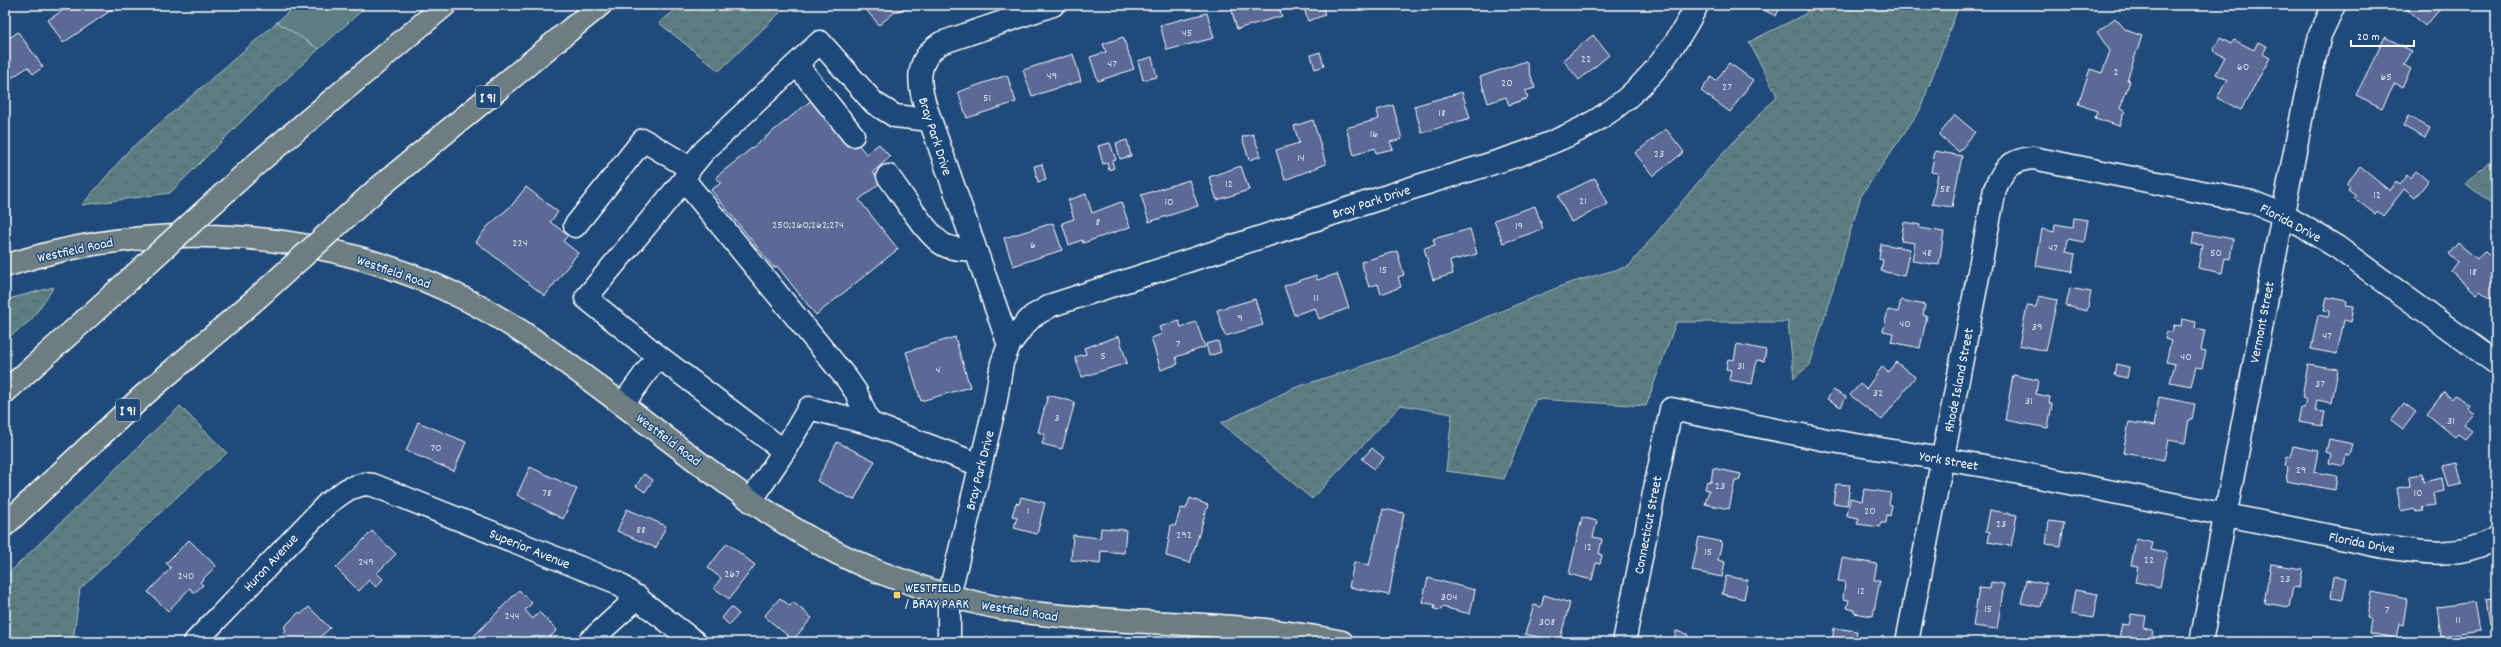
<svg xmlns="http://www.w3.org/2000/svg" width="2501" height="647" font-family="Dekko,sans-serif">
	<defs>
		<pattern id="forest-crowns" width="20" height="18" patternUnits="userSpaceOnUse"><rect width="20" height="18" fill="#5c7d82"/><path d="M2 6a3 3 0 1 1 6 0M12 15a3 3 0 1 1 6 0" fill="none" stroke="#546467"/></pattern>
	</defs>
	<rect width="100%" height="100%" fill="#1f4a7a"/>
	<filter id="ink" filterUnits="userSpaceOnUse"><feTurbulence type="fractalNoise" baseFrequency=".025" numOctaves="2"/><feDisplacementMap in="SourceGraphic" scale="8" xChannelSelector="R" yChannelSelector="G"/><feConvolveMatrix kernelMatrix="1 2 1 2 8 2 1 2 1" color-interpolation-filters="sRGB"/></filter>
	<g filter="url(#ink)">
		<polygon fill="#5c7d82" stroke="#aebec0" points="297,5 368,5 319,49 277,22"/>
		<g fill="url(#forest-crowns)" stroke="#aebec0">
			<polygon points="681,5 788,5 719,71 659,23"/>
			<polygon points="1810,5 1959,5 1920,110 1861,196 1810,365 1794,378 1788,322 1676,322 1646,406 1536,399 1504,479 1446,471 1452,414 1401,405 1312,499 1221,423 1294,388 1396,355 1566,284 1629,266 1713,164 1777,96 1749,42 1805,14"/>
			<polygon points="277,22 319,49 252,111 170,193 82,205 129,150"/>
			<polygon points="2496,156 2496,207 2466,184"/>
			<polygon points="54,287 31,320 5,340 5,300"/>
			<polygon points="180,406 227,453 181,493 80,589 73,642 5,642 5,577"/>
		</g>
		<g fill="#5a6996" stroke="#fff">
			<polygon points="58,5 110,5 113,9 63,43 48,20 62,11"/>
			<polygon points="862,5 915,5 895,12 879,25"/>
			<polygon points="1230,5 1278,5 1282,16 1237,29"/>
			<polygon points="1303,5 1322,5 1325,15 1308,21"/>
			<polygon points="1573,5 1585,5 1581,10"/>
			<polygon points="1753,5 1781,5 1776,16"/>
			<polygon points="2402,5 2444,5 2425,26"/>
			<polygon points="1207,13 1214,38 1167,50 1160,25"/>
			<polygon points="2115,18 2126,30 2142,36 2127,80 2130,81 2120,109 2125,110 2119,126 2095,118 2097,111 2078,104 2090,69 2102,73 2110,51 2097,32"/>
			<polygon points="18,32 43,67 33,74 28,67 5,82 5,41"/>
			<polygon points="1593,35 1609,55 1579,80 1563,60"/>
			<polygon points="1123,37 1134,69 1098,81 1090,57 1106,52 1103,44"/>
			<polygon points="2385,37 2412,51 2404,65 2411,69 2402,87 2395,83 2382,108 2356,95"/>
			<polygon points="2220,38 2231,44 2234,40 2254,50 2258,42 2267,46 2263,54 2270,58 2241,110 2217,98 2227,80 2216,74 2225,57 2213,51"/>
			<polygon points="1320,52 1324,66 1315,69 1311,55"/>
			<polygon points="1073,54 1081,81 1032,96 1023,70"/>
			<polygon points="1152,57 1157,77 1143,80 1138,61"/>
			<polygon points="1526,61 1535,88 1525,91 1528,98 1509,105 1506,97 1488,103 1480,77"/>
			<polygon points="1729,63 1753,80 1730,112 1701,91 1711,77 1716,81"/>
			<polygon points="1007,75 1016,102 967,118 958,92"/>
			<polygon points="1462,92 1470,118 1422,133 1414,106"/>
			<polygon points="813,99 853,148 858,144 866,154 879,144 890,157 873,172 881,182 859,200 898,249 816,315 777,266 774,268 711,190 721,183 716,177"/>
			<polygon points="1393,105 1402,139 1390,142 1393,149 1376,153 1375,148 1354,155 1346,128 1379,119 1377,110"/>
			<polygon points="1955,115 1975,132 1959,152 1939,135"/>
			<polygon points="2408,116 2430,128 2425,138 2403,126"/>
			<polygon points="1313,120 1326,164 1285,180 1276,150 1299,143 1294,126"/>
			<polygon points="1666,129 1684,152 1653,176 1635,153"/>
			<polygon points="1253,134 1261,156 1249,160 1242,137"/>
			<polygon points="1127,140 1131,156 1120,159 1116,143"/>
			<polygon points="1110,143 1116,160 1112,161 1114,168 1109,170 1107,163 1103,164 1098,146"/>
			<polygon points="1935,151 1962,156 1952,207 1932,204 1938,173 1931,172"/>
			<polygon points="1042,164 1046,180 1038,182 1034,166"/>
			<polygon points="1241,166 1249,190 1217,200 1209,177"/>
			<polygon points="2360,167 2390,191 2396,182 2399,185 2407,175 2410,178 2416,171 2428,181 2415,198 2404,189 2383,216 2377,211 2375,214 2354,198 2356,196 2348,190 2350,187 2346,184"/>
			<polygon points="1595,178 1608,204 1571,222 1558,196"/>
			<polygon points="1189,180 1198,206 1149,222 1141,195"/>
			<polygon points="526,187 558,212 550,222 568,235 563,241 578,253 545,296 476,242 487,227 512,205"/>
			<polygon points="1086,194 1092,213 1121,202 1130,227 1083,243 1082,240 1069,245 1062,223 1074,219 1068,200"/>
			<polygon points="1535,206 1543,229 1503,243 1494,220"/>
			<polygon points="2074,218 2088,220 2084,242 2068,239 2066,252 2075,254 2072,272 2036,266 2042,229 2054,232 2055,224 2073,227"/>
			<polygon points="1904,222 1920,225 1919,228 1944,232 1939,265 1912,261 1915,243 1901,241"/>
			<polygon points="1053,223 1062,250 1013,266 1004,238"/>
			<polygon points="1470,229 1477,254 1450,261 1453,274 1433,280 1424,248 1435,245 1433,239"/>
			<polygon points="2194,232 2233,239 2230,259 2225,258 2222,273 2198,268 2202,245 2192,244"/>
			<polygon points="2458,243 2477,259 2484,251 2496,261 2493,270 2496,273 2496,293 2491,299 2480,291 2477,294 2451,271 2458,262 2449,254"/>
			<polygon points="1881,244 1910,249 1904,276 1881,271 1883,260 1879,259"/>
			<polygon points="1397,251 1404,275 1398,277 1401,287 1381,294 1378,284 1369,287 1361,262"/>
			<polygon points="1337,274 1349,308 1319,319 1315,308 1294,315 1284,286 1316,275 1317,280"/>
			<polygon points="2070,288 2091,292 2087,311 2066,306"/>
			<polygon points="2039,296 2057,300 2046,351 2019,345 2027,306 2036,307"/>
			<polygon points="2327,297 2347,301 2346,305 2354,306 2351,322 2344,320 2337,354 2311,349 2318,315 2328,317 2330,311 2324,310"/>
			<polygon points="1255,299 1263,325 1225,336 1217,310"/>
			<polygon points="1901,300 1925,305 1923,315 1927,316 1920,348 1891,342 1893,333 1883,331 1888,310 1898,312"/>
			<polygon points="2182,319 2196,322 2195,328 2205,330 2201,350 2206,351 2202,368 2196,367 2191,386 2170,382 2175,364 2166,362 2171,341 2165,339 2167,331 2172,332 2174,325 2181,326"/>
			<polygon points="1179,321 1181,327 1196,322 1205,347 1176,357 1178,364 1161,370 1151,338 1162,334 1159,327"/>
			<polygon points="1119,336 1127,363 1082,377 1075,357 1086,354 1084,348"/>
			<polygon points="955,337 970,387 921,401 906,352"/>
			<polygon points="1218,341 1221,352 1209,356 1206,344"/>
			<polygon points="1737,344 1766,350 1764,361 1757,360 1752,384 1729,380 1731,370 1726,369 1728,359 1734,360"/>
			<polygon points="1896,362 1915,377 1882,420 1850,395 1860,384 1866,389 1882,367 1888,372"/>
			<polygon points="2116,364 2129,367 2127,378 2114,375"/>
			<polygon points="2308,364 2338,369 2332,403 2317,400 2315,411 2325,412 2322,426 2298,422 2301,408 2304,408 2306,399 2302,398"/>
			<polygon points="2013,375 2038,380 2036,394 2050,397 2049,404 2052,404 2048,428 2005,420"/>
			<polygon points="1833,390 1846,397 1841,407 1827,399"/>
			<polygon points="2444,392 2452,399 2455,395 2469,405 2467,408 2474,414 2464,425 2472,431 2465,439 2458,434 2455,437 2427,414"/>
			<polygon points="1048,395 1075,402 1062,449 1042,444 1045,434 1038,432"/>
			<polygon points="2159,397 2195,404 2192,419 2189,419 2185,443 2168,440 2164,460 2123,453 2129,422 2154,426"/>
			<polygon points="2404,403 2416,412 2403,429 2391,420"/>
			<polygon points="418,422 466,442 454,471 406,451"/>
			<polygon points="2329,439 2353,444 2350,456 2346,455 2344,466 2329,463 2331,454 2326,452"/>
			<polygon points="837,442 875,461 854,500 817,481"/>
			<polygon points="2293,446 2318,451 2314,472 2337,476 2335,490 2286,481 2288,467 2285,466 2287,457 2290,457"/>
			<polygon points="1372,448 1384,458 1374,469 1362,459"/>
			<polygon points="2457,463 2462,484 2449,487 2443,466"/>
			<polygon points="530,467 577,489 563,519 517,495"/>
			<polygon points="1713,468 1741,474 1739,481 1735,481 1729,509 1705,504 1709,490 1705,489 1707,481 1711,482"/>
			<polygon points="644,474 653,480 645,492 636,486"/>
			<polygon points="2422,474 2423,482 2442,478 2444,491 2433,493 2435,505 2421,507 2423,511 2416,512 2415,509 2401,512 2397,488 2410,486 2409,476"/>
			<polygon points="1836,484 1850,485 1847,505 1833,503"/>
			<polygon points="1864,489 1891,493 1889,504 1892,505 1890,516 1887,515 1886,523 1881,523 1880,527 1857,524 1859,518 1847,516 1850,498 1862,501"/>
			<polygon points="1021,497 1045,503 1037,534 1014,528 1017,517 1012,516 1016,503 1019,504"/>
			<polygon points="1190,498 1208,505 1190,563 1166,556 1171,525 1175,526 1181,508 1186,509"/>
			<polygon points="627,509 666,526 656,548 617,531"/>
			<polygon points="1383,509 1404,513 1389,595 1349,587 1354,562 1369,565"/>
			<polygon points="1990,510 2017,515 2011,546 1988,542 1990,532 1986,531"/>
			<polygon points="1582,517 1597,521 1593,537 1602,539 1599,554 1602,555 1600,564 1596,563 1592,580 1569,574"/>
			<polygon points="2049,521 2064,523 2061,546 2046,544"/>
			<polygon points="1101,528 1126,530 1124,553 1101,551 1100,564 1071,560 1073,535 1100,538"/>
			<polygon points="372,531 396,554 377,573 383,579 376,587 369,580 359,591 336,568"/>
			<polygon points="1699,537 1722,542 1718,560 1725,562 1722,577 1692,571"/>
			<polygon points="2136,539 2153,543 2151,550 2167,553 2160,587 2135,582 2138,567 2131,566"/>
			<polygon points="189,540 216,566 200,582 203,585 194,593 190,588 168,611 148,592 171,568 166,563"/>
			<polygon points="727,543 755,565 729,599 714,588 721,578 708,568"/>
			<polygon points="1842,558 1877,564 1874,580 1880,580 1873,616 1854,613 1854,610 1847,608 1849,600 1843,599 1845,582 1838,581"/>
			<polygon points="2271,564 2303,569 2299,588 2293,587 2289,607 2264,603"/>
			<polygon points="1726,576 1748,580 1744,599 1722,594"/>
			<polygon points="2334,576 2347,578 2343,599 2331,597"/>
			<polygon points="1428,578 1475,590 1470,614 1442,607 1441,610 1434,609 1435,605 1422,602"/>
			<polygon points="2026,580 2046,584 2041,607 2021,603"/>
			<polygon points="1991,582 2004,584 1997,629 1973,626 1979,588 1990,589"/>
			<polygon points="519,590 532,603 525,610 533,619 539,612 557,630 545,642 533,642 528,637 523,642 475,642 471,639"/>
			<polygon points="2075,590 2098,594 2093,618 2071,614"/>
			<polygon points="2371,592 2407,599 2403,625 2399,624 2396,638 2369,633 2371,619 2367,618"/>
			<polygon points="1544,595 1570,603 1559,642 1525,634 1534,605 1541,607"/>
			<polygon points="2496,597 2496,625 2490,625 2486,599"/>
			<polygon points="780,598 790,606 793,602 812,618 793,640 764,616"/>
			<polygon points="2475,602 2480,631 2441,637 2437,607"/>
			<polygon points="309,607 330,628 315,642 274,642 286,630 284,627 299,612 301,614"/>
			<polygon points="731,607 739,614 729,625 722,618"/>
			<polygon points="2131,614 2146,616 2144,628 2153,630 2151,642 2118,642 2122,624 2129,625"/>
			<polygon points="1834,628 1857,631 1855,642 1832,642"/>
			<polygon points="1676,631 1688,634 1687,642 1674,642"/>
			<polygon points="2264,638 2285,642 2263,642"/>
		</g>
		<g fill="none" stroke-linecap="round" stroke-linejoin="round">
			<g stroke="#fff" stroke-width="25">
				<g id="minor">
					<polyline points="797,65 853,135"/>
					<path d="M 888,176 C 901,193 928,237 944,245 C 953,250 965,249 975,250"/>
					<polyline points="684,180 847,379 856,392 869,423"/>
					<polyline points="575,226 643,140 690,168"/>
					<path d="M 1009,345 L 927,111 C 918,85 914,60 941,43 L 1053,5"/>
					<polyline points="658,356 784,451"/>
					<polyline points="623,404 658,356 586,298 684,180 690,168 704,151 820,42 874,103 895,116 930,120"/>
					<polyline points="751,501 784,451 809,408 869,423 980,465"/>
					<polyline points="195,642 328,503 348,489 364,484 373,485 616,582 695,642"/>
					<polyline points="589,642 638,597"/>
					<path d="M 949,642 L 949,596 L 995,405 L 1002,363 L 1009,345 L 1024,325 L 1033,316 L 1052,305 C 1173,266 1294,226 1415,187 C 1475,167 1542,153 1597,120 C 1641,93 1674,51 1697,5"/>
					<path d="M 1624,642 L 1671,409 L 1832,441 L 1985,466 L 2384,547 C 2424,553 2460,559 2496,538"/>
					<path d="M 1907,642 L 1995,189 C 2003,169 2010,160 2033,158 L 2252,202 L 2282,214 L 2337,247 L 2496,363"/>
					<polyline points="2201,642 2305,99 2320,35 2334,5"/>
				</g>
			</g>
			<g stroke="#fff" stroke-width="25">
				<path id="major" d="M 5,266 C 157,216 327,228 469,301 C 523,329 571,366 619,402 C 702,464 782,533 879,572 C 929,591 980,607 1033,613 C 1137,626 1238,620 1342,642"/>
			</g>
			<g stroke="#fff" stroke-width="25">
				<g id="highway">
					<polyline points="254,166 445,5"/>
					<polyline points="376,190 600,5"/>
					<polyline points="5,392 95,311"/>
					<polyline points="5,525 144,395 256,299"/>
				</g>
			</g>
			<use href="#minor" stroke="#1f4a7a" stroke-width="22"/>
			<use href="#major" stroke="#6c7e84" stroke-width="22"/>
			<use href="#highway" stroke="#6c7e84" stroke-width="22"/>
			<g stroke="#fff" stroke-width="25" stroke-linecap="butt">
				<g id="highway-bridge">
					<polyline points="256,299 376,190"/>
					<polyline points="95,311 254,166"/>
				</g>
			</g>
			<use href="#highway-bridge" stroke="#6c7e84" stroke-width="22"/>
		</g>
	</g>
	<rect fill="#ffd166" stroke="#1f4a7a" stroke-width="1.5" x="893" y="591" width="8" height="8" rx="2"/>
	<g text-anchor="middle" stroke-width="3" stroke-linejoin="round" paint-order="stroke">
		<g font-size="12" fill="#d6dae5">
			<text x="1187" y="36">45</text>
			<text x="1586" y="62">22</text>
			<text x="1112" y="67">47</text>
			<text x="2243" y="70">60</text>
			<text x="2116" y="75">2</text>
			<text x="1052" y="79">49</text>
			<text x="2386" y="80">65</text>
			<text x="1507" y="86">20</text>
			<text x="1727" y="90">27</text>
			<text x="987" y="101">51</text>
			<text x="1442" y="116">18</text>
			<text x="1374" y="137">16</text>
			<text x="1659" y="157">23</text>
			<text x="1301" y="161">14</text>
			<text x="1229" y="187">12</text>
			<text x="1945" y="192">58</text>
			<text x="2377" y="198">12</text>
			<text x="1583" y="204">21</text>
			<text x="1169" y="205">10</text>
			<text x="1098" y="225">8</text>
			<text x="808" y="228">250;260;262;274</text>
			<text x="1519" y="229">19</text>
			<text x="520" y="246">224</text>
			<text x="1033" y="248">6</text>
			<text x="2053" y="251">47</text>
			<text x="1927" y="256">48</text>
			<text x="2216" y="256">50</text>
			<text x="1383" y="273">15</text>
			<text x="2473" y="275">18</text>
			<text x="1316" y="301">11</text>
			<text x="1240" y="321">9</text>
			<text x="1905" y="327">40</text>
			<text x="2037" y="330">39</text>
			<text x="2327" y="339">47</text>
			<text x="1178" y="347">7</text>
			<text x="1103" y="359">5</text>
			<text x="2186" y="360">40</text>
			<text x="1741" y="369">31</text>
			<text x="938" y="373">4</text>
			<text x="2320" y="387">37</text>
			<text x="1878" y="396">32</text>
			<text x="2029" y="404">31</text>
			<text x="1057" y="421">3</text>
			<text x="2451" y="424">31</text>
			<text x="436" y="451">70</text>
			<text x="2301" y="473">29</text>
			<text x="1720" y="489">23</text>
			<text x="547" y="496">78</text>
			<text x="2418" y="496">10</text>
			<text x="1028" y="514">1</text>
			<text x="1870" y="514">20</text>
			<text x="2001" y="527">23</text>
			<text x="641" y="533">88</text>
			<text x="1184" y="538">292</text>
			<text x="1588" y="550">12</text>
			<text x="1708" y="555">15</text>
			<text x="2149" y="563">22</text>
			<text x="366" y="565">249</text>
			<text x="732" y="577">267</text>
			<text x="186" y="579">240</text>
			<text x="2285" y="582">23</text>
			<text x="1861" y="594">12</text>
			<text x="1449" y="600">304</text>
			<text x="1988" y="612">15</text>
			<text x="2387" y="613">7</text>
			<text x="512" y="619">244</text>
			<text x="2458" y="623">11</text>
			<text x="1547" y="625">308</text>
		</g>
		<g fill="#1f4a7a" stroke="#bcc9d7" stroke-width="1">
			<rect x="476" y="86" width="24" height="22" rx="3"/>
			<rect x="116" y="399" width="24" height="22" rx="3"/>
		</g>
		<g font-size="13" font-weight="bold" fill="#fff">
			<text x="488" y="102">I 91</text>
			<text x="128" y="415">I 91</text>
		</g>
		<g font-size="14" fill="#fff" stroke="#1f4a7a">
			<text transform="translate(936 136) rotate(72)" y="5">Bray Park Drive</text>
			<text transform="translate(1371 201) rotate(-18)" y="5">Bray Park Drive</text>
			<text transform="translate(2291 222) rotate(28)" y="5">Florida Drive</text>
			<text transform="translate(75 249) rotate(-12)" y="5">Westfield Road</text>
			<text transform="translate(394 271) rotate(19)" y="5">Westfield Road</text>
			<text transform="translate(2261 322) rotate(-79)" y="5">Vermont Street</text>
			<text transform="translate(1958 380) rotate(-79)" y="5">Rhode Island Street</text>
			<text transform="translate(669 439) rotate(37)" y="5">Westfield Road</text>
			<text transform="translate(1949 460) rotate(10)" y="5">York Street</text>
			<text transform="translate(979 470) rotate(-76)" y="5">Bray Park Drive</text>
			<text transform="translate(1647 525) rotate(-79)" y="5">Connecticut Street</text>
			<text transform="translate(2362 542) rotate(11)" y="5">Florida Drive</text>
			<text transform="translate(530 548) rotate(22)" y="5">Superior Avenue</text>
			<text transform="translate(270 562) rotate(-47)" y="5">Huron Avenue</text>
			<text transform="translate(1020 610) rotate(9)" y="5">Westfield Road</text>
		</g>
		<g font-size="14" fill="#fff" stroke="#1f4a7a" text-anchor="start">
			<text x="905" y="592">WESTFIELD<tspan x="905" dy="16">/ BRAY PARK</tspan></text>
		</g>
	</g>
	<rect width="2501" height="647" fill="none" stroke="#1f4a7a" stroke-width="20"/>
	<rect x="10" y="10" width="2481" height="627" fill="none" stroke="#fff" stroke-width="1.5" filter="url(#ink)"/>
	<path d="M2351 40v6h63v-6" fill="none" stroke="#ffffff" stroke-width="2"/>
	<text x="2357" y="40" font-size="12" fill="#ffffff" stroke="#1f4a7a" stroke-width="3" paint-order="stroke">20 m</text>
</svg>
